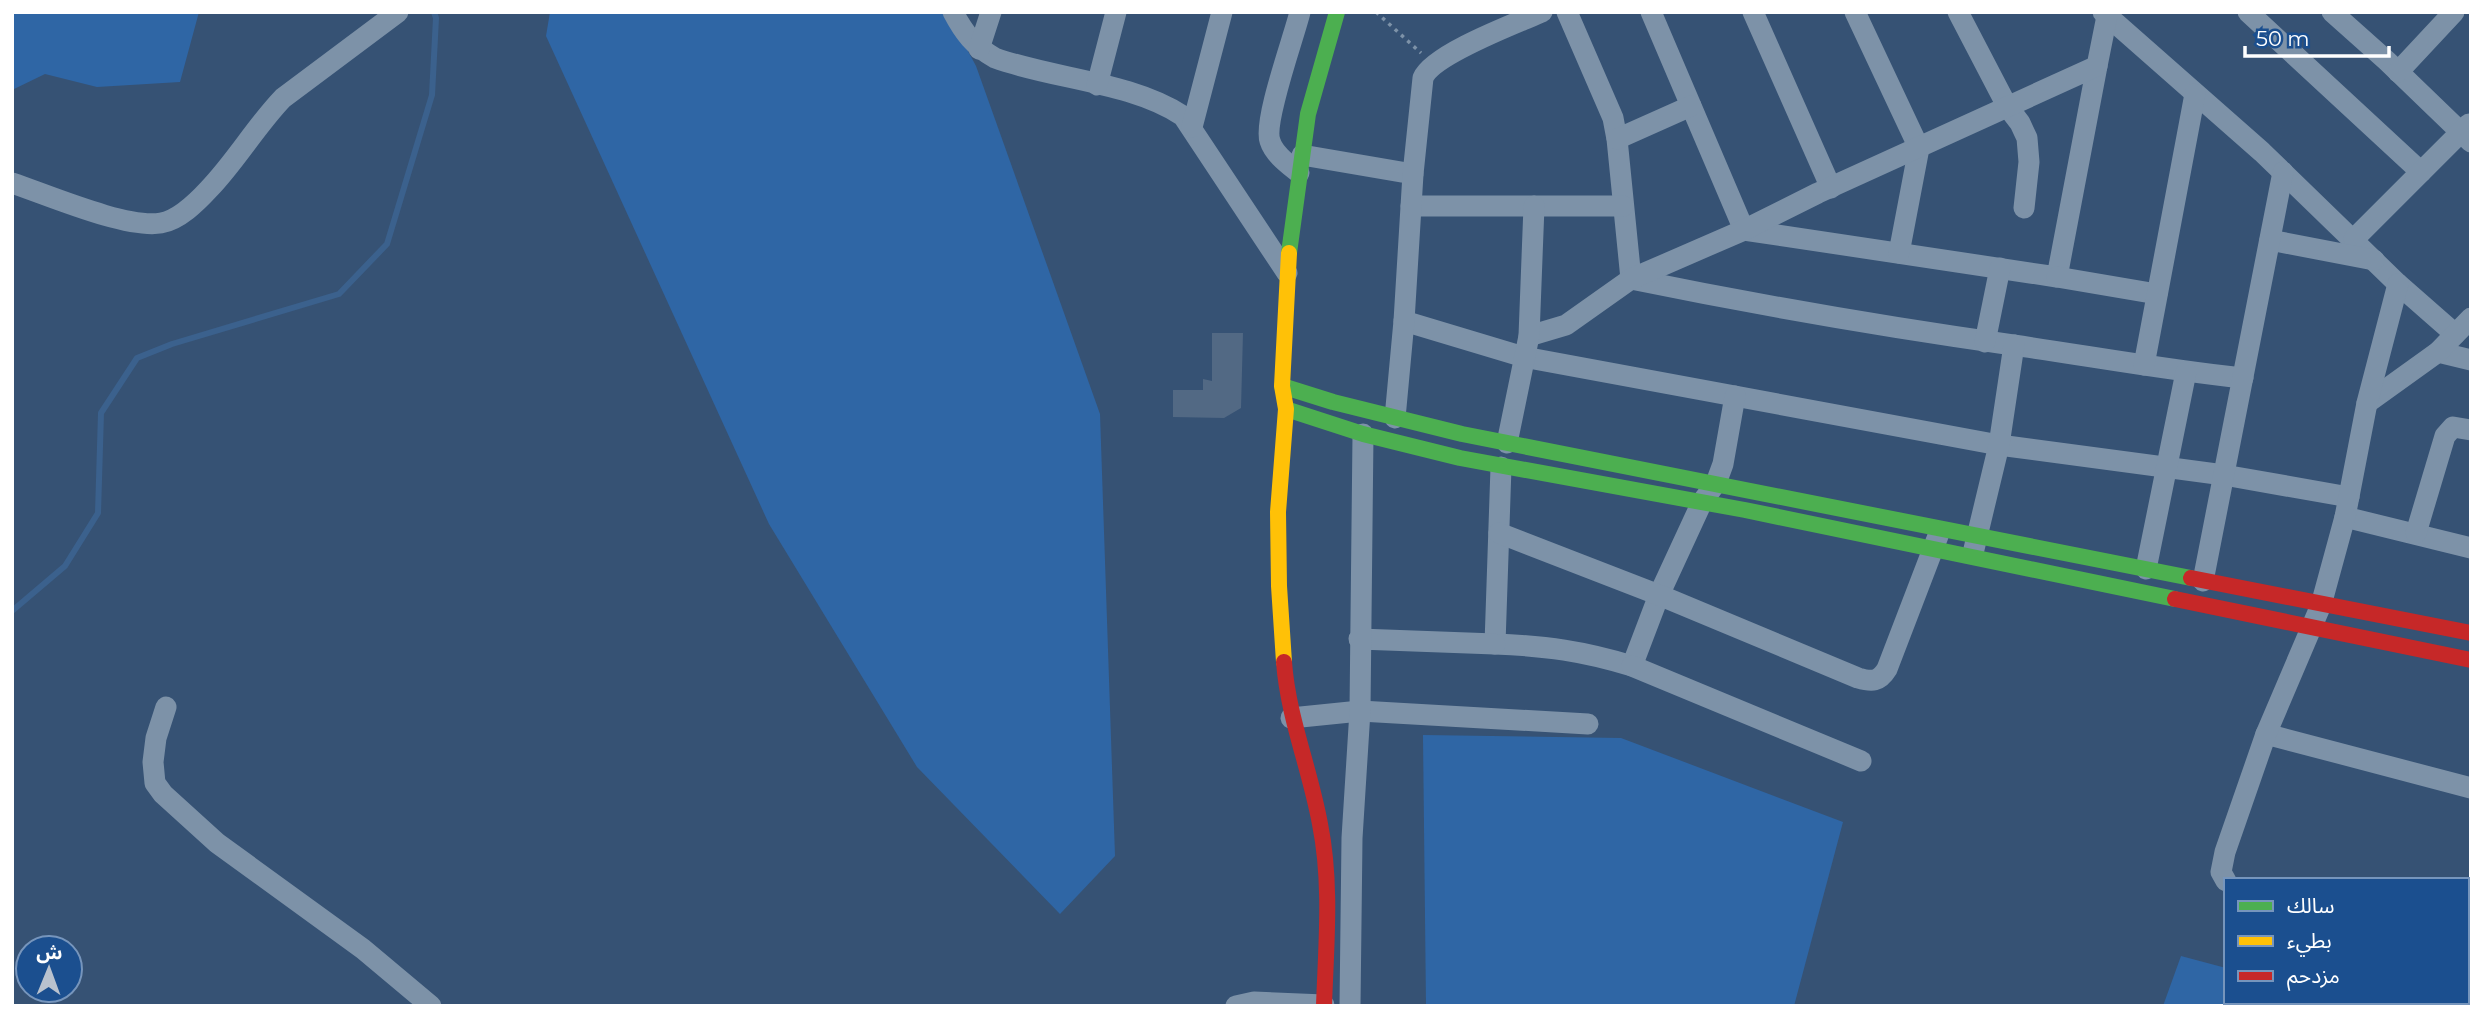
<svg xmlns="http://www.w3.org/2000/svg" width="2483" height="1018" font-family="Montserrat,'Noto Sans Arabic',sans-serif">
	<rect width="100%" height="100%" fill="#365274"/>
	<g fill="#2f66a5">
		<polygon points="12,12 199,12 180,82 97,87 45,74 12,90"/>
		<polygon points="550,12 947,12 976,66 1100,414 1115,856 1060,914 917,767 769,524 546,36"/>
		<polygon points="1423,735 1621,738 1843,822 1794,1006 1426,1006"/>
		<polygon points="2181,956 2226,968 2226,1002 2351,1002 2364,1006 2163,1006"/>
	</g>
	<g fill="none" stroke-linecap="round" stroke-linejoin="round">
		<polyline stroke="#3b618d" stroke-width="6" points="12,611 65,566 98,513 101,413 137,358 172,344 339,294 387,244 432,95 436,18 434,12"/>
	</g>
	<polygon fill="#526984" points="1212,333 1243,333 1241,408 1224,418 1173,417 1173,390 1203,390 1203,379 1212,381"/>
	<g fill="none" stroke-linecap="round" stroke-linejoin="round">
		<polyline stroke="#7d92a8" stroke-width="3.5" stroke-dasharray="3.5 5" stroke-linecap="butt" points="1376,12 1421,53"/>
		<g stroke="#7d92a8" stroke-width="21">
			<path d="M 953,12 C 964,33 974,46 995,58 C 1053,79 1132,82 1183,116 L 1287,273"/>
			<path d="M 1567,12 L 1613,118 L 1617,139 L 1631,279 C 1758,305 1885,327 2013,345 C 2090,356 2166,370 2243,378"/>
			<polyline points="1651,12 1744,230 2057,277 2097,66"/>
			<polyline points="1753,12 1831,188"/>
			<polyline points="1855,12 1919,148 1899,253"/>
			<polyline points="1958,12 2007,106 2020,123 2027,138 2029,162 2024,208"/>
			<polyline points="2103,12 2262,152 2398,284 2455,334"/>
			<polyline points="2248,12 2421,172"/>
			<polyline points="2332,12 2387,61 2471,142"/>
			<polyline points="979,49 991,12"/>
			<polyline points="2398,72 2454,12"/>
			<polyline points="1097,85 1116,12"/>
			<polyline points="1192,127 1222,12"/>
			<polyline points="1617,139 1691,106"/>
			<polyline points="1302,155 1413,174"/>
			<path d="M 1299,173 C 1288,164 1274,154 1270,141 C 1263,121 1294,37 1300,12"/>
			<path d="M 12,183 C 48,195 126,229 161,223 C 179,220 197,202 209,189 C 236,161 256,126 283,98 L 398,12"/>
			<polyline points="1411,206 1623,206"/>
			<polyline points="2354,239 2469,124"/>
			<polyline points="2270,240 2374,260"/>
			<polyline points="2057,277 2157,294"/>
			<polyline points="1404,321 1524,357 1999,445 2224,475 2349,497"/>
			<polyline points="1529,336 1566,325 1631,279 1744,230 1818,193 2097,66 2107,16"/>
			<polyline points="1985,342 2000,268"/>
			<polyline points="2438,352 2471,360"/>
			<polyline points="2144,365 2195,94"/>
			<polyline points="2367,403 2438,352 2471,318"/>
			<path d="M 1395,418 L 1404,321 L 1413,174 L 1423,78 C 1433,54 1517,23 1542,12"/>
			<polyline points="1507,443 1529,336 1534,206"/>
			<path d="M 1501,467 L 1495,644 C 1546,646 1583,651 1632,666 L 1659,595 L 1702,502 L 1716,483 L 1723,464 L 1735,396"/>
			<polyline points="2345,517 2471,548"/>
			<path d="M 1499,533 L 1659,595 L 1858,678 C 1872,682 1879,682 1887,669 L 1938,536"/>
			<polyline points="2416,533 2445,436 2453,427 2471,430"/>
			<polyline points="1974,549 1999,445 2014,345"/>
			<polyline points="2146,569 2186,372"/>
			<polyline points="2203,581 2283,172"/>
			<polyline points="1359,639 1495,644"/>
			<polyline points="1632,666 1861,761"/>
			<polyline points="166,707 156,738 153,762 155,783 163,794 217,843 363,949 431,1006"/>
			<polyline points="1291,718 1360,711 1588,724"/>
			<polyline points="2266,734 2471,788"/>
			<polyline points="2226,881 2221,872 2225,852 2266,734 2321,605 2345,517 2367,403 2398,284"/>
			<polyline points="2467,1000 2471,989"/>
			<polyline points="1236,1006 1254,1002 1324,1005"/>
			<polyline points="1350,1006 1352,838 1360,711 1363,434"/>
		</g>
		<g stroke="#4caf50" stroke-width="16">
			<polyline points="1289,253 1308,114 1337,12"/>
			<polyline points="1282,386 1333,402 1462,434 2191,578"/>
			<polyline points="1286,409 1363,434 1460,458 1745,510 2175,599"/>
		</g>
		<polyline stroke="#ffc107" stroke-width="16" points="1284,662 1279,586 1278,512 1286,409 1282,386 1289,253"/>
		<g stroke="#c62828" stroke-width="16">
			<polyline points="2191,578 2471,633"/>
			<polyline points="2175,599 2471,660"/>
			<path d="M 1284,662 C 1288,717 1310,769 1320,824 C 1332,884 1326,945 1324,1006"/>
		</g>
	</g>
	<rect width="2483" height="1018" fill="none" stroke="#ffffff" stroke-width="28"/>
	<rect x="2224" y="878" width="245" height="126" fill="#1b4f8f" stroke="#7695bc" stroke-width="2"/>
	<rect x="2238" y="901" width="35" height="10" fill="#4caf50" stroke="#7695bc" stroke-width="2"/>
	<text x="2287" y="913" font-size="21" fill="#ffffff">سالك</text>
	<rect x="2238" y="936" width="35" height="10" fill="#ffc107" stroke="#7695bc" stroke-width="2"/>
	<text x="2287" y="948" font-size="21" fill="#ffffff">بطيء</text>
	<rect x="2238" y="971" width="35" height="10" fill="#c62828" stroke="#7695bc" stroke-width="2"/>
	<text x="2287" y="983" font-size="21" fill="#ffffff">مزدحم</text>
	<g transform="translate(49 969) rotate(1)"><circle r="33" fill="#1b4f8f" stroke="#7695bc" stroke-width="2"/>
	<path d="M0-5L12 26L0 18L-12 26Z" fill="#b9c2ce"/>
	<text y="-10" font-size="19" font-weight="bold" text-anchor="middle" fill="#ffffff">ش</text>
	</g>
	<path d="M2245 46v10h144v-10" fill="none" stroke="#ffffff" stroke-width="3.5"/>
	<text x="2256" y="46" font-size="21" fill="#ffffff" stroke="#1b4f8f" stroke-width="5" paint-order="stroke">50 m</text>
</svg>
